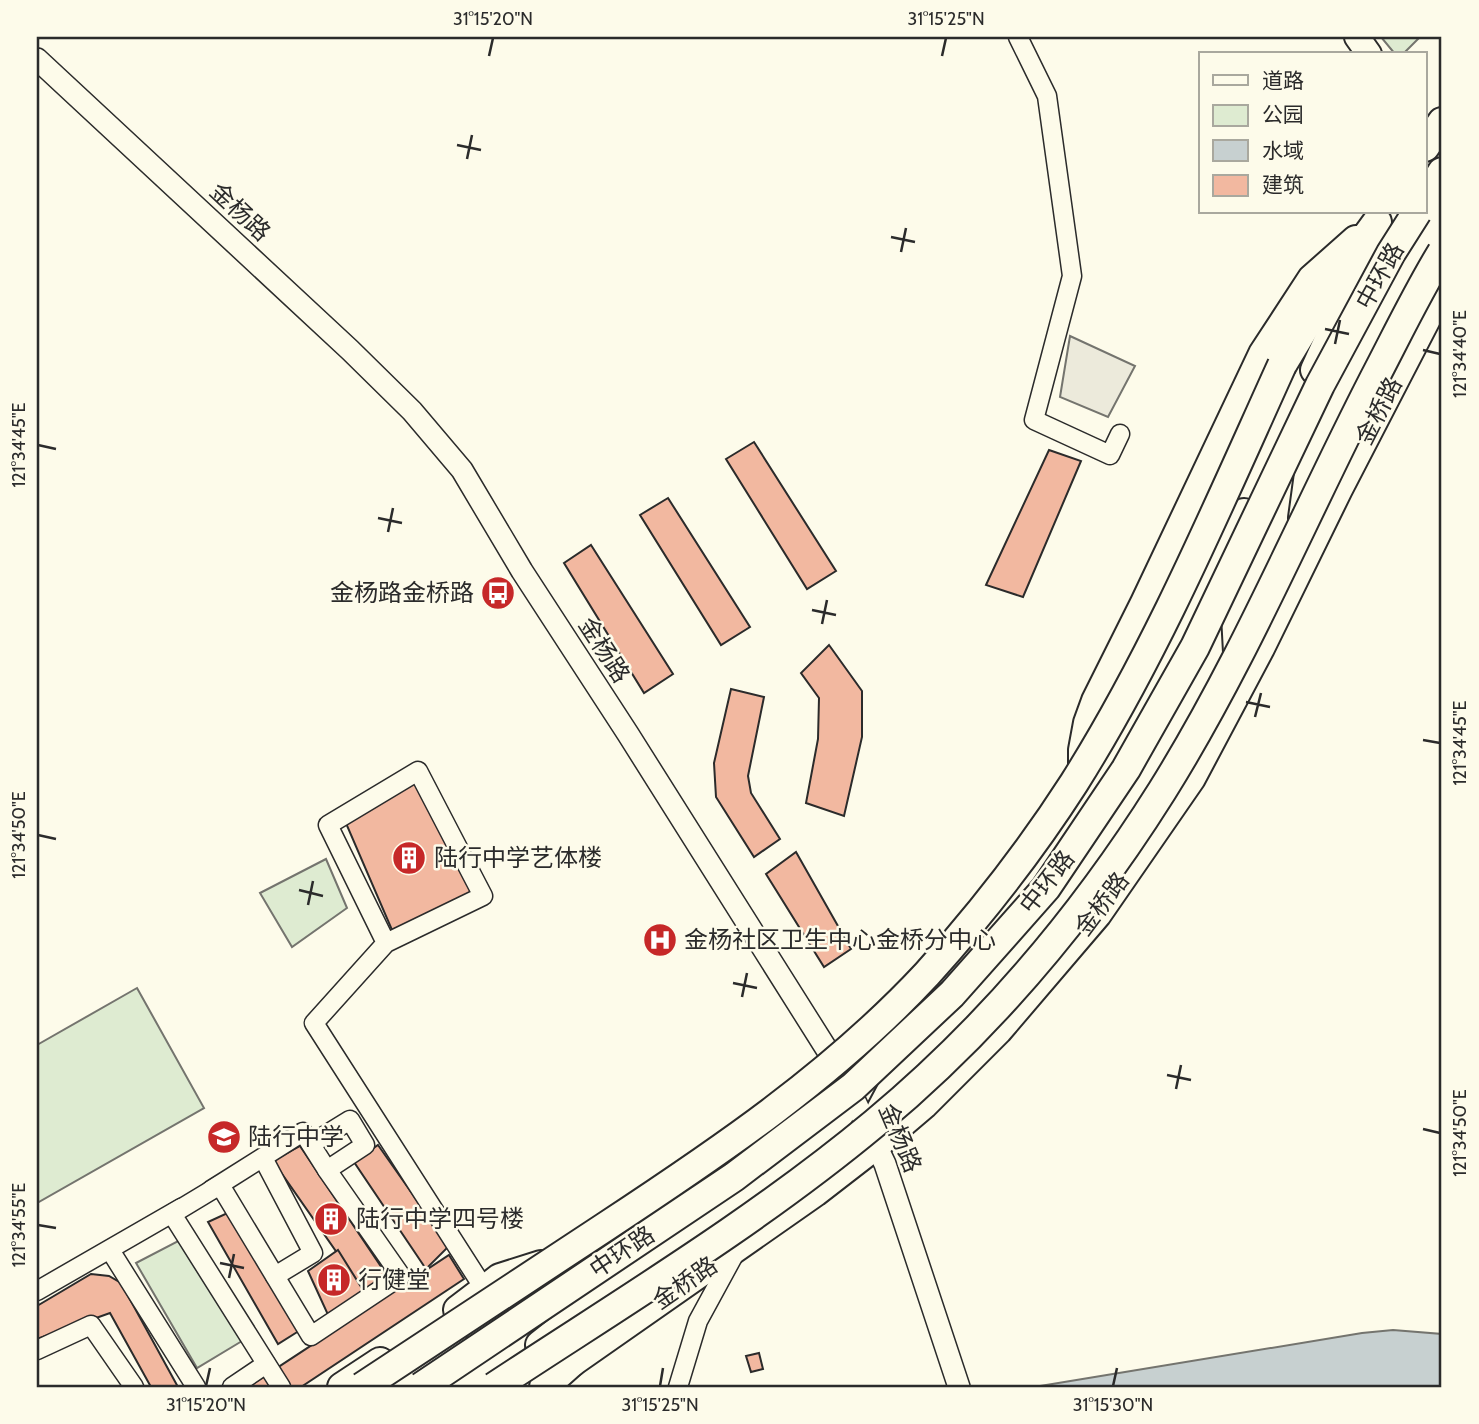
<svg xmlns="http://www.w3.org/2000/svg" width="1479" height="1424" font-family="Cabin,'Noto Sans SC',sans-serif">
	<rect width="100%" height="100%" fill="#fdfbea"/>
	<g fill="#deebd1" stroke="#74746e" stroke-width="2">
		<polygon points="1381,37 1420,37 1403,54 1395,54"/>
		<polygon points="326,859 347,908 292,947 260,893"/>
		<polygon points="137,988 204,1108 37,1203 37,1045"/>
		<polygon points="182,1239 242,1341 197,1368 136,1263"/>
	</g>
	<polygon fill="#eceadb" stroke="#74746e" stroke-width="2" points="1070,336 1135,366 1108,417 1060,397"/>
	<polygon fill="#c7d0d0" stroke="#74746e" stroke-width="2" points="1393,1330 1442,1334 1442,1387 1034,1387 1362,1333"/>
	<g fill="#f2b8a0" stroke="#2b2b2b" stroke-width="2">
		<polygon points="754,442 836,571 807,589 726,459"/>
		<polygon points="1049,450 1081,461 1023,597 986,585"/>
		<polygon points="668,498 750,627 721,645 640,515"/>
		<polygon points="591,545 673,674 644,693 564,563"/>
		<polygon points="829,645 862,691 862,737 844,816 806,803 818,739 819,698 801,673"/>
		<polygon points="731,689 764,697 748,776 751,793 780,839 754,857 716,797 714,763"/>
		<polygon points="419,778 475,896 392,930 345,821"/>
		<polygon points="796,852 851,949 824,967 766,874"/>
		<polygon points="378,1145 449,1246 426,1269 354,1162"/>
		<polygon points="300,1146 388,1277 363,1290 273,1161"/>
		<polygon points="234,1210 302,1329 278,1344 208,1222"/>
		<polygon points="338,1250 363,1290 329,1317 308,1271"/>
		<polygon points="449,1255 464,1279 301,1387 248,1387"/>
		<polygon points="91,1274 109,1276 121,1283 178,1387 151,1387 110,1313 37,1339 37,1306"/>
		<polygon points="759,1353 763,1369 751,1372 746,1356"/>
	</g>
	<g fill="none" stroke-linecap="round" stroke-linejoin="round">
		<g stroke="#2b2b2b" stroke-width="21">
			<g id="minor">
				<polyline points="1018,37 1047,96 1072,276 1034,420 1110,455 1120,434"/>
				<polyline points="386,943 483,896 418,771 328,825 386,943 314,1023 485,1290"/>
				<polyline points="263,1158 313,1253 275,1276"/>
				<polyline points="211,1190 303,1132 327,1170"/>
				<polyline points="110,1250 196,1387"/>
				<polyline points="37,1291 181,1208"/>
				<polyline points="37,1350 91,1325 134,1387"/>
				<polyline points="232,1387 266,1364"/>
				<polyline points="281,1387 172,1214 220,1185 311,1336 401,1276 327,1170 365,1145 350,1120 311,1144"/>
				<polyline points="678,1387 698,1321 735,1253"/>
			</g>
		</g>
		<g stroke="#2b2b2b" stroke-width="24">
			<polyline id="tertiary" points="37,59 350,350 412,411 462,470 522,571 628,734 841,1072 885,1164 959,1387"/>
		</g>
		<g stroke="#2b2b2b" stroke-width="28">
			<polyline id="secondary" points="1357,37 1369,54"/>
		</g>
		<g stroke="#2b2b2b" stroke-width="32">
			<g id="primary">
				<polyline points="1425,147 1442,122"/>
				<polyline points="1315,370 1348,298 1371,237"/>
				<polyline points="1303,518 1310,466 1319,437 1361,351 1442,210"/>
				<polyline points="1083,776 1083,750 1088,723 1096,701 1145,603 1263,354 1312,279 1356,240"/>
				<polyline points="1119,806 1116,824 1158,757 1204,673 1208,653 1206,616"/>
				<polyline points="982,930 1027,878 1133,731 1173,658 1244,513"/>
				<polyline points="879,1124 881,1110 898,1078 970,1008 1062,902 1116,824"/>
				<polyline points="458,1310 500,1278 541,1265"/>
				<polyline points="481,1332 577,1259"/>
				<polyline points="540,1345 602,1296 746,1197 829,1135 842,1109 841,1072"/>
				<polyline points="549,1371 572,1362 815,1192 877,1144 924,1104 998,1030 1097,914 1191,778 1260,648 1338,489 1442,288"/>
				<polyline points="342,1387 380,1362"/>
			</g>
		</g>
		<g stroke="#2b2b2b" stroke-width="32">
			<g id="trunk">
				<polyline points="1425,200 1442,172"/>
				<polyline points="1282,365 1326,292 1377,222"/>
				<polyline points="544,1387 572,1362"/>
			</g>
		</g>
		<use href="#minor" stroke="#fdfbea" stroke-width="18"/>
		<use href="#tertiary" stroke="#fdfbea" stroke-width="21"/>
		<use href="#secondary" stroke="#fdfbea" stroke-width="24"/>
		<use href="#primary" stroke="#fdfbea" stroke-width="28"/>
		<use href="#trunk" stroke="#fdfbea" stroke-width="28"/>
		<g stroke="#2b2b2b" stroke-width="32" stroke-linecap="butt">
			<g id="trunk-bridge">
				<path d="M 362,1387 C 443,1334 524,1281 605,1227 C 719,1152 833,1075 927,974 C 980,915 1031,850 1074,783 C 1157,651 1218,506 1282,365"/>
				<polyline points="421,1387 734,1177 853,1087 952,994 1046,888 1126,769 1195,647 1320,385 1391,253 1417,212"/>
				<path d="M 494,1387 C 623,1302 756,1222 875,1123 C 988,1029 1084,915 1162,791 C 1244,660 1303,517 1374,379 C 1396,337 1417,293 1442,252"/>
			</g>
		</g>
		<use href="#trunk-bridge" stroke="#fdfbea" stroke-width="28"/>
	</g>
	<path fill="none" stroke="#2b2b2b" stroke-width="2.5" d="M 489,56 L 493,38M 942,56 L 946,38M 457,145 L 481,150M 467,159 L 472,135M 891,237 L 915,242M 901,252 L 906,228M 1325,329 L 1349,334M 1335,344 L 1340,320M 1423,350 L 1440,354M 38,445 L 56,449M 378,518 L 402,523M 388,532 L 393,508M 812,610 L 836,615M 822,624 L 827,600M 1246,702 L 1270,707M 1255,717 L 1261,693M 1423,740 L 1440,743M 38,835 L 56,839M 299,890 L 323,896M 308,905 L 313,881M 733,983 L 757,988M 742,997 L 747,973M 1167,1075 L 1191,1080M 1176,1089 L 1181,1065M 1423,1129 L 1440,1133M 38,1225 L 56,1228M 220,1263 L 244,1268M 229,1278 L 234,1254M 206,1386 L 210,1368M 660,1386 L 663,1368M 1113,1386 L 1117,1368"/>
	<defs>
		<g id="bus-disc" transform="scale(1.75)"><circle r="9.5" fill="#c62828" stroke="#fdfbea"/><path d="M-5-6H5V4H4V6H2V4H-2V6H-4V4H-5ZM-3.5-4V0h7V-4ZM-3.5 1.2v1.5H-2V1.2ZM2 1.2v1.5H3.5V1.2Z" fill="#fff"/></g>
		<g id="building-disc" transform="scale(1.75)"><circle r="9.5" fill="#c62828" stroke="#fdfbea"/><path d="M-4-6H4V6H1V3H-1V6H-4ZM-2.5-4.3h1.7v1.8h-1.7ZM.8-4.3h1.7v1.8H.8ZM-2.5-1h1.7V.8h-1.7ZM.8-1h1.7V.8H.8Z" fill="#fff"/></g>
		<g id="hospital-disc" transform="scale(1.75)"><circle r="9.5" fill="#c62828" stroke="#fdfbea"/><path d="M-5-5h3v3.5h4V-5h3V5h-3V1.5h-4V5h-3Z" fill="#fff"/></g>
		<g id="school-disc" transform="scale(1.75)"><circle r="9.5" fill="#c62828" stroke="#fdfbea"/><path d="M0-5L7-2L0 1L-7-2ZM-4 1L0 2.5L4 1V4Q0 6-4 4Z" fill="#fff"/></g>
	</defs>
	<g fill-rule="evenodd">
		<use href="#bus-disc" x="498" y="593"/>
		<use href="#building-disc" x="409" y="858"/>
		<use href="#hospital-disc" x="660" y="940"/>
		<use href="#school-disc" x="224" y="1137"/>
		<use href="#building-disc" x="331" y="1219"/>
		<use href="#building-disc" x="334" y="1280"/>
	</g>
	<g text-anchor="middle" stroke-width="5" stroke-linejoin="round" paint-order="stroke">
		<g font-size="24" fill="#2b2b2b" stroke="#fdfbea">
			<text transform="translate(240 212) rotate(43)" y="8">金杨路</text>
			<text transform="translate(1380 276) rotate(-61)" y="8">中环路</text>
			<text transform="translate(1379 411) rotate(-63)" y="8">金桥路</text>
			<text transform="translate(604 650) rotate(57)" y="8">金杨路</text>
			<text transform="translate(1047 882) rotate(-52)" y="8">中环路</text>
			<text transform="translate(1102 904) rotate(-53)" y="8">金桥路</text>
			<text transform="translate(900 1138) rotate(67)" y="8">金杨路</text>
			<text transform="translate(622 1252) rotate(-34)" y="8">中环路</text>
			<text transform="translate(685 1283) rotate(-35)" y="8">金桥路</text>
		</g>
		<g font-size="24" fill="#2b2b2b" stroke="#fdfbea" text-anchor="start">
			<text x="474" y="601" text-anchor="end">金杨路金桥路</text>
			<text x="434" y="866">陆行中学艺体楼</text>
			<text x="684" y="948">金杨社区卫生中心金桥分中心</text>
			<text x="248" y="1145">陆行中学</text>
			<text x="356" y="1227">陆行中学四号楼</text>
			<text x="358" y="1288">行健堂</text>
		</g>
	</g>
	<rect width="1479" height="1424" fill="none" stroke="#fdfbea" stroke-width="77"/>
	<rect x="1199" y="52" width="228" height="161" fill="#fdfbea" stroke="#a9a89e" stroke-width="2"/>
	<rect x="1213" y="75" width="35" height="10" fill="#fdfbea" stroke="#a9a89e" stroke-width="2"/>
	<text x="1262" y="88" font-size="21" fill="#2b2b2b">道路</text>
	<rect x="1213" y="105" width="35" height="21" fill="#deebd1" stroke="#a9a89e" stroke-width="2"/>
	<text x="1262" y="122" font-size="21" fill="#2b2b2b">公园</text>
	<rect x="1213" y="140" width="35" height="21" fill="#c7d0d0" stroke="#a9a89e" stroke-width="2"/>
	<text x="1262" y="158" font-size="21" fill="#2b2b2b">水域</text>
	<rect x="1213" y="175" width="35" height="21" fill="#f2b8a0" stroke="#a9a89e" stroke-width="2"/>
	<text x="1262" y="192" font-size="21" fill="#2b2b2b">建筑</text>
	<rect x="38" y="38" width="1402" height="1348" fill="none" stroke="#2b2b2b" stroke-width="2.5"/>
	<g font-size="18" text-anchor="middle" fill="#2b2b2b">
		<text x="493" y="25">31°15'20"N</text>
		<text x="946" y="25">31°15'25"N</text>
		<text transform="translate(1460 354) rotate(-90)" y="6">121°34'40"E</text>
		<text transform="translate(19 445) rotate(-90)" y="6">121°34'45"E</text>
		<text transform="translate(1460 743) rotate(-90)" y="6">121°34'45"E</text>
		<text transform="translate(19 835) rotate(-90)" y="6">121°34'50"E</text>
		<text transform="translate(1460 1133) rotate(-90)" y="6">121°34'50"E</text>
		<text transform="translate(19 1225) rotate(-90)" y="6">121°34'55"E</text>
		<text x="206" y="1411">31°15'20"N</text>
		<text x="660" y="1411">31°15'25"N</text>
		<text x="1113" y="1411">31°15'30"N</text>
	</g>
</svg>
